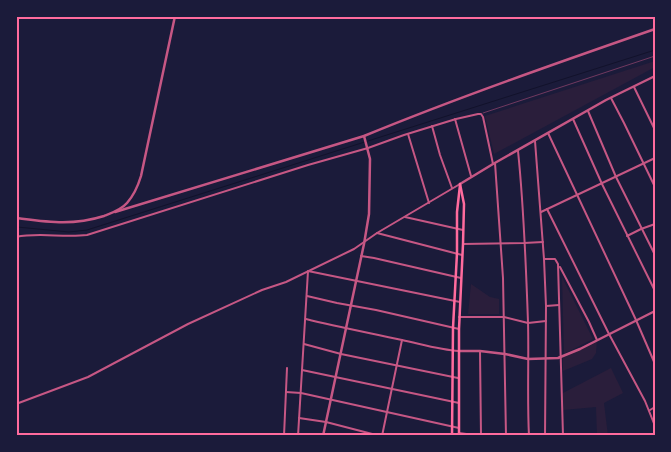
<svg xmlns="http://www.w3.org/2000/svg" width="671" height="452" font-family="'Titillium Web',sans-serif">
	<rect width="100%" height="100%" fill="#1b1b3a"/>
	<g fill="#2a1e3b">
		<polygon points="655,61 655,67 494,154 485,116"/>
		<polygon points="562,277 593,339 564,354"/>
		<polygon points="471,284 490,297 499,299 499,314 468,314"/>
		<polygon points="597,340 596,353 592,359 563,371 563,356"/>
		<polygon points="611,368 623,393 604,403 608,436 597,436 596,407 563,410 563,393"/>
	</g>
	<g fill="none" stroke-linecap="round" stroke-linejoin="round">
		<polyline stroke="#12122b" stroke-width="1" points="17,227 69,232 87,230 655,50"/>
		<polyline stroke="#c65784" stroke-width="0.5" points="483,113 655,56"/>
		<g stroke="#c65784" stroke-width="2">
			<polyline points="634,87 655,130"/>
			<polyline points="611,98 624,123 655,187"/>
			<polyline points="588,111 616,177 655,255"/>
			<polyline points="455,119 471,176"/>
			<polyline points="573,119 602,184 655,291"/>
			<polyline points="432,126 440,155 452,188"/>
			<polyline points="548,133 636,320 655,364"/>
			<polyline points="408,134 429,203"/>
			<polyline points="535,141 544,259 546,306 545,436"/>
			<path d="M 518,151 C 524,208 526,265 528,322 C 529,360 527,398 529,436"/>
			<polyline points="495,163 503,278 506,436"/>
			<polyline points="547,209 609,334 645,401 655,426"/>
			<polyline points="541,212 655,158"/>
			<polyline points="405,217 463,230"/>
			<polyline points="377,233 462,255"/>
			<polyline points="627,236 641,229 655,224"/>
			<path d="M 16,237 C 39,232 63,238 87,235 L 308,165 L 368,148 L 404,135 L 456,119 L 478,114 L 481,114 L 483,117 L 493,164"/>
			<polyline points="463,244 524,243 543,242"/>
			<polyline points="361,256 374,258 461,278"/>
			<polyline points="545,259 555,259 558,264 563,436"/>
			<polyline points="560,267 589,322 597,340"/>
			<polyline points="307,296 337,303 376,310 459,329"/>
			<polyline points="546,306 559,305"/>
			<polyline points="459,317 504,317 528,323 546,321"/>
			<path d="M 306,319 C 338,327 370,333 402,340 C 421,344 440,350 459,351"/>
			<polyline points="304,344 341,354 458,378"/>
			<polyline points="480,351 481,436"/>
			<polyline points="302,370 459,403"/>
			<polyline points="286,392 301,393 459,428"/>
			<polyline points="16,404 88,377 188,324 262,290 286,282 354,249 377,233 460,184"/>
			<polyline points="650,410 655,407"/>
			<polyline points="299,418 326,422 380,436"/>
			<polyline points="459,433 481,436"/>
			<polyline points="284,436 287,368"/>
			<polyline points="298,436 308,271 460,302"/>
			<polyline points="382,436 402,340"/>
		</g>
		<g stroke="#c65784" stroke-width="2.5">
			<polyline points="460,184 493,164 606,100 655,76"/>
			<path d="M 115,212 L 364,136 C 459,97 557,63 655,29"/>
			<path d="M 16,218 C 48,222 72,226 104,216 C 112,213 121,210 127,203 C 134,195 138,186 141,176 L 175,16"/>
			<polyline points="459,351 480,351 505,354 528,359 558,358 580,349 655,311"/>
			<polyline points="323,436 364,244 369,214 370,159 364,136"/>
		</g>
		<g stroke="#ff6b9d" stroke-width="2.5">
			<polyline points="452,436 453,328 457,253 457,212 460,185"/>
			<polyline points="459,436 459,329 463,244 464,204 460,184"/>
		</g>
	</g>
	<rect width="671" height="452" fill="none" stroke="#1b1b3a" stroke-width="35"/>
	<rect x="18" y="18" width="636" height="416" fill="none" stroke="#ff6b9d" stroke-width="2"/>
</svg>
